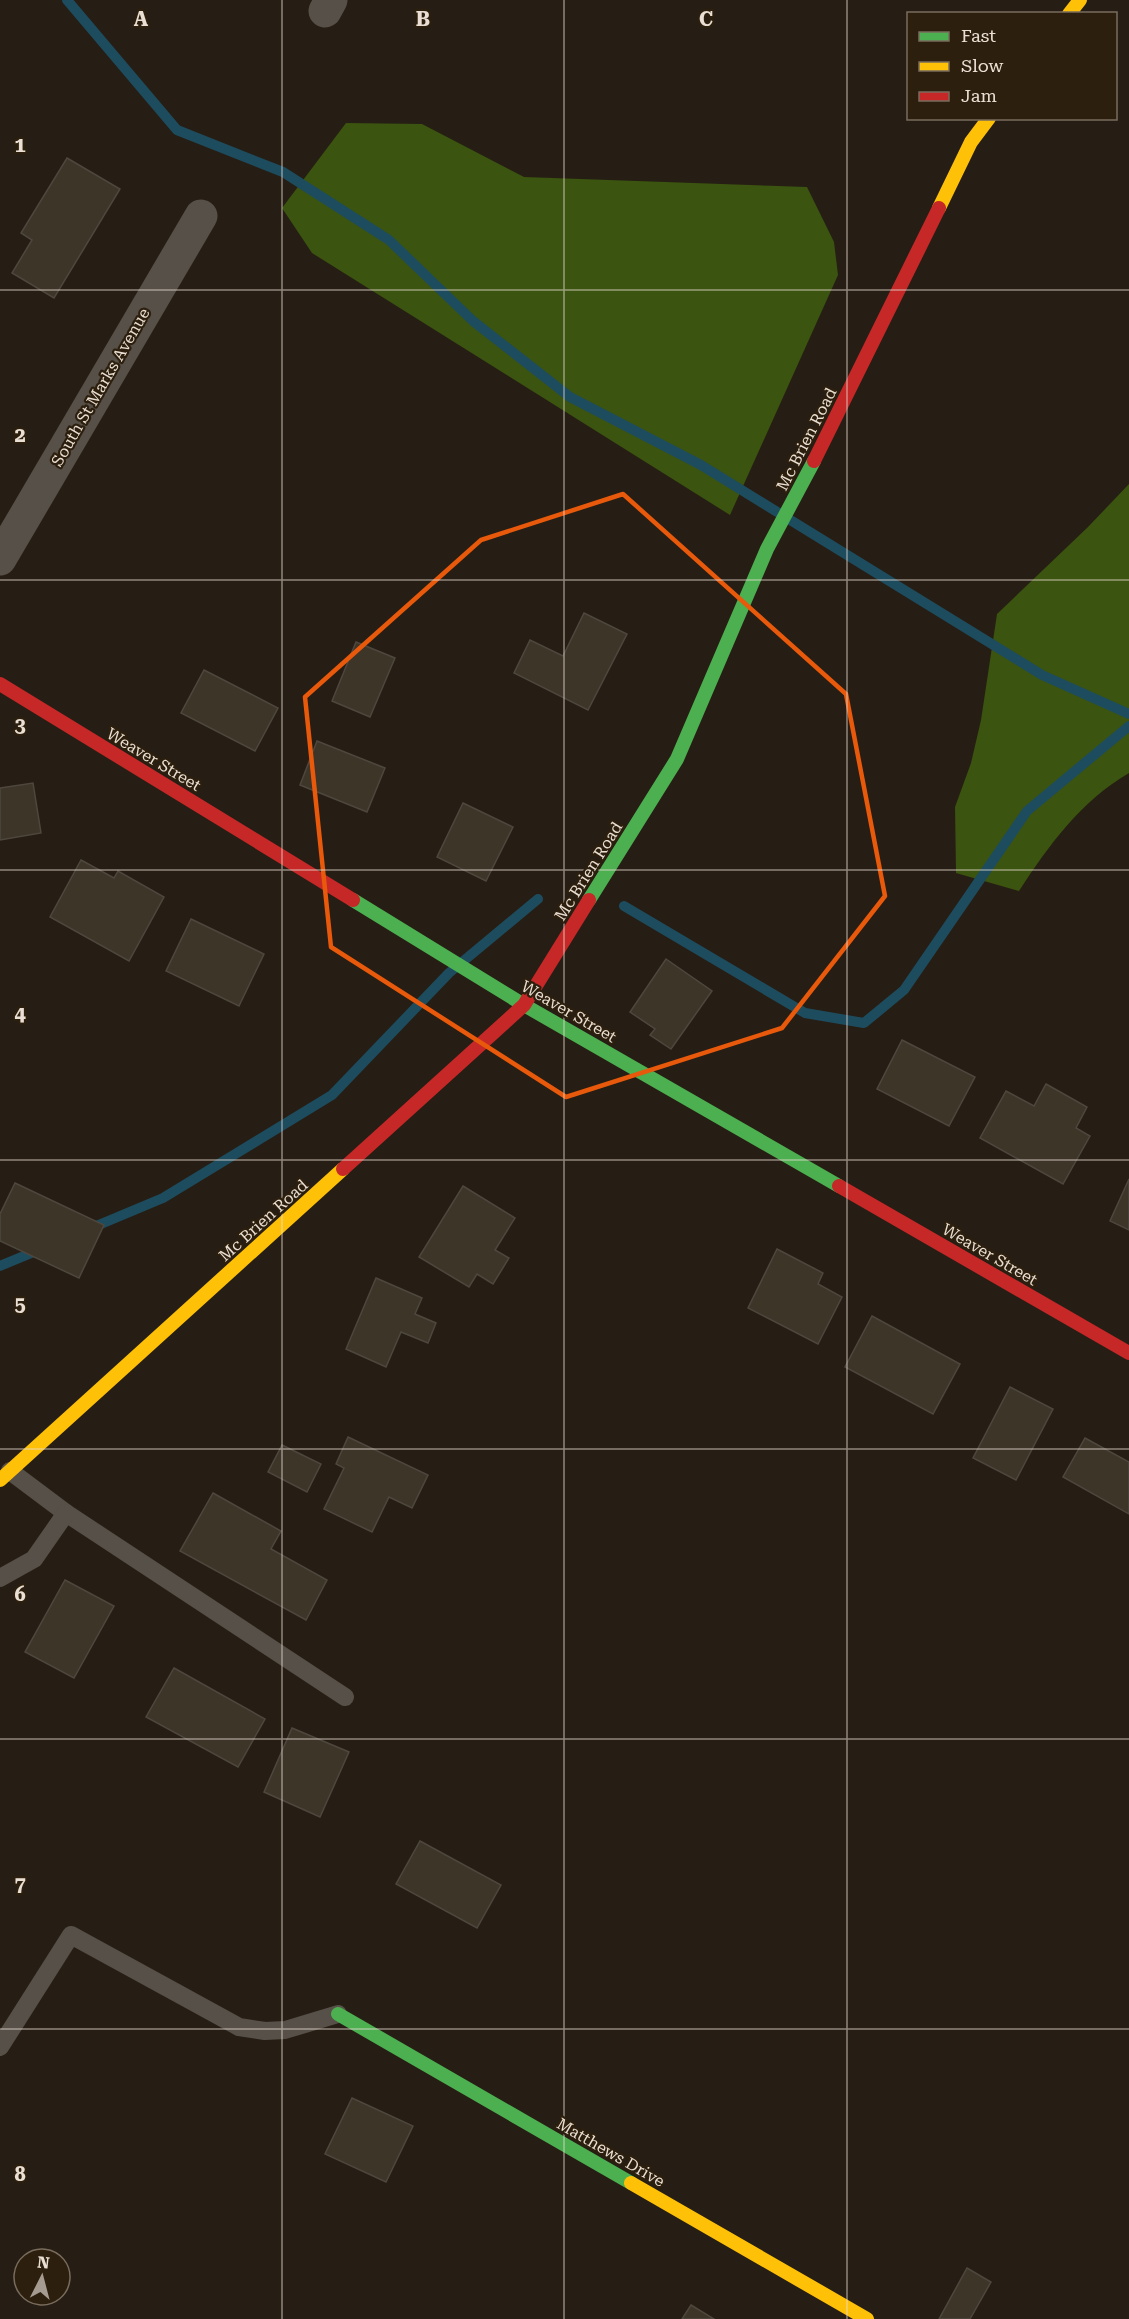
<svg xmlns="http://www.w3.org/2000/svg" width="1129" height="2319" font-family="'Roboto Serif',serif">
	<rect width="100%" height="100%" fill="#261e14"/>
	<g fill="#3b540f">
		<polygon points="346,123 422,124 524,177 807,187 834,242 838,275 730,515 312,253 282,208"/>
		<path d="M 1129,484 L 1129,773 C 1081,801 1049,845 1019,891 L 956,873 L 955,807 L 971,763 L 981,720 L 997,614 L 1088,527 Z"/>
	</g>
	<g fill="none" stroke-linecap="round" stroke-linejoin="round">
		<g stroke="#1e4c5f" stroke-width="10">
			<polyline points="67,0 177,130 283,172 389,240 473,321 570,397 701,465 1042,675 1129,714"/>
			<polyline points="624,906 805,1013 864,1023 904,990 1027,811 1129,726"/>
			<polyline points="89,1229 163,1198 332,1095 449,973 538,899"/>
			<polyline points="0,1266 41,1249"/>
		</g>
	</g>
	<g fill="#3e3529" stroke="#4e473e" stroke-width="1.5">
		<polygon points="67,158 120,189 54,298 12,273 32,240 21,233"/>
		<polygon points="584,613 627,634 588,710 514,673 530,640 563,656"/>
		<polygon points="356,642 395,658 370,717 332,701"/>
		<polygon points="204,670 278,708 255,751 181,713"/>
		<polygon points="317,741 385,768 367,812 300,785"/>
		<polygon points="33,783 41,833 0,840 0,788"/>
		<polygon points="463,803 513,827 486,881 437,857"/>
		<polygon points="81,860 114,878 118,871 164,897 129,961 50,917"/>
		<polygon points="191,919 264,954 239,1006 166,971"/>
		<polygon points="666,959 712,991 671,1049 650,1035 655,1029 630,1012"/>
		<polygon points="902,1040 975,1077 949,1126 877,1089"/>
		<polygon points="1046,1084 1087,1107 1076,1128 1090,1136 1063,1184 980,1138 1006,1091 1034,1106"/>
		<polygon points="1129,1179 1129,1230 1110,1221"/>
		<polygon points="15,1183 104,1225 79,1278 0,1241 0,1214"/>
		<polygon points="463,1186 515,1218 495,1250 509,1258 493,1284 477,1274 469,1287 419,1257"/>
		<polygon points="777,1249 823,1273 818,1284 842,1297 818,1344 748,1308"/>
		<polygon points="376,1278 422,1298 415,1314 436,1323 428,1343 401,1332 386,1367 346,1349"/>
		<polygon points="872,1316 960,1364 933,1414 845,1367"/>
		<polygon points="1010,1387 1053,1409 1016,1480 973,1458"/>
		<polygon points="348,1437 428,1475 412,1508 389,1497 372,1532 324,1509 344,1468 336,1464"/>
		<polygon points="1085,1438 1129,1462 1129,1514 1063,1477"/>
		<polygon points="282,1445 321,1464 307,1492 268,1472"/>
		<polygon points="213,1493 281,1531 271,1549 327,1580 306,1620 180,1551"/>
		<polygon points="65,1580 114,1606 74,1678 25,1652"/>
		<polygon points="174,1668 265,1719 238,1767 146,1717"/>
		<polygon points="292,1728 349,1752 320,1817 264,1792"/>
		<polygon points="420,1841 501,1885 477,1928 396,1884"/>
		<polygon points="352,2098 413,2126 386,2182 325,2154"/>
		<polygon points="967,2268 991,2282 970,2319 939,2319"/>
		<polygon points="691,2305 714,2319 682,2319"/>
	</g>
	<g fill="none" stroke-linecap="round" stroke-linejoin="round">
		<g stroke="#565048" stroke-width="18">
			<polyline points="10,1471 66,1513 345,1697"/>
			<polyline points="0,1578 34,1559 66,1513"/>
			<polyline points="0,2047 71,1935 239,2027 265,2031 285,2030 338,2014"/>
		</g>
		<g stroke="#565048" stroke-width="33">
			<polyline points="325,11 331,0"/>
			<polyline points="0,559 201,216"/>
		</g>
		<g stroke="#4caf50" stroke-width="14">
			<polyline points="353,900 524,1005 839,1186"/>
			<polyline points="589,900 677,759 767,549 814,461"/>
			<polyline points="338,2014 631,2183"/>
		</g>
		<g stroke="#ffc107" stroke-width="14">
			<polyline points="1069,14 1080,0"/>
			<polyline points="939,208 971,142 989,118"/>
			<polyline points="0,1480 343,1169"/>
			<polyline points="631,2183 867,2319"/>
		</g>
		<g stroke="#c62828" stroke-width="14">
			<polyline points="814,461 939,208"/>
			<polyline points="0,684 353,900"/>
			<polyline points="343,1169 524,1005 589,900"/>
			<polyline points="839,1186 1129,1353"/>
		</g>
	</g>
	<path fill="none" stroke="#e8590c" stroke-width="4.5" stroke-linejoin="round" d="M 623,494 L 846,694 L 885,896 L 782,1028 L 566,1097 L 331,947 L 305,697 L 481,540 Z"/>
	<path fill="none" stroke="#eadfd4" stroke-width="1.5" stroke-opacity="0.55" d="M 282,0 L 282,2319M 564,0 L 564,2319M 847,0 L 847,2319M 0,290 L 1129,290M 0,580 L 1129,580M 0,870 L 1129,870M 0,1160 L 1129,1160M 0,1449 L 1129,1449M 0,1739 L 1129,1739M 0,2029 L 1129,2029"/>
	<g text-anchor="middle" stroke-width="4.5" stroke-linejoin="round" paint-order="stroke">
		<g font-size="16" fill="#eadfd4" stroke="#2d1f0d">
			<text transform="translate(100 387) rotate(-60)" y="6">South St Marks Avenue</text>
			<text transform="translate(806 439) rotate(-63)" y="6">Mc Brien Road</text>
			<text transform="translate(154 759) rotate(31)" y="6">Weaver Street</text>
			<text transform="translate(588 871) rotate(-58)" y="6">Mc Brien Road</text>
			<text transform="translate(569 1011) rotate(30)" y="6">Weaver Street</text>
			<text transform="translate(263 1220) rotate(-42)" y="6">Mc Brien Road</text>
			<text transform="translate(990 1254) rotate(30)" y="6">Weaver Street</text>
			<text transform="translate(611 2152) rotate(30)" y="6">Matthews Drive</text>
		</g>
	</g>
	<g font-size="20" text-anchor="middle" font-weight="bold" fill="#eadfd4" stroke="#2d1f0d" stroke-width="4.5" stroke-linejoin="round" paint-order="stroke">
		<text x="141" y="26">A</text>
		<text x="423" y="26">B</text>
		<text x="706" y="26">C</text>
		<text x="20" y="152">1</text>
		<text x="20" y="442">2</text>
		<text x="20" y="732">3</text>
		<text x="20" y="1021">4</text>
		<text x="20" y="1311">5</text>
		<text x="20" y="1601">6</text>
		<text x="20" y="1891">7</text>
		<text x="20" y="2181">8</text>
	</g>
	<rect x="907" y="12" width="210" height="108" fill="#2d1f0d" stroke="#796c5d" stroke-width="1.5"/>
	<rect x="919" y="32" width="30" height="9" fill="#4caf50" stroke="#796c5d" stroke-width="1.5"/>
	<text x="961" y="42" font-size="18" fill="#eadfd4">Fast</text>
	<rect x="919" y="62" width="30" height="9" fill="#ffc107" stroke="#796c5d" stroke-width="1.5"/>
	<text x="961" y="72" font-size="18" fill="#eadfd4">Slow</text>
	<rect x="919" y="92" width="30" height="9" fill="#c62828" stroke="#796c5d" stroke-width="1.5"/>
	<text x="961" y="102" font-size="18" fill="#eadfd4">Jam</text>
	<g transform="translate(42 2277) rotate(6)"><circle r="28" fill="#2d1f0d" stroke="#796c5d" stroke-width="1.5"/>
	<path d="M0-4.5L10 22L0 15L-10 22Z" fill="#a59b91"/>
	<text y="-9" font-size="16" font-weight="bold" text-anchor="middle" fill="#eadfd4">N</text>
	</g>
</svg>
